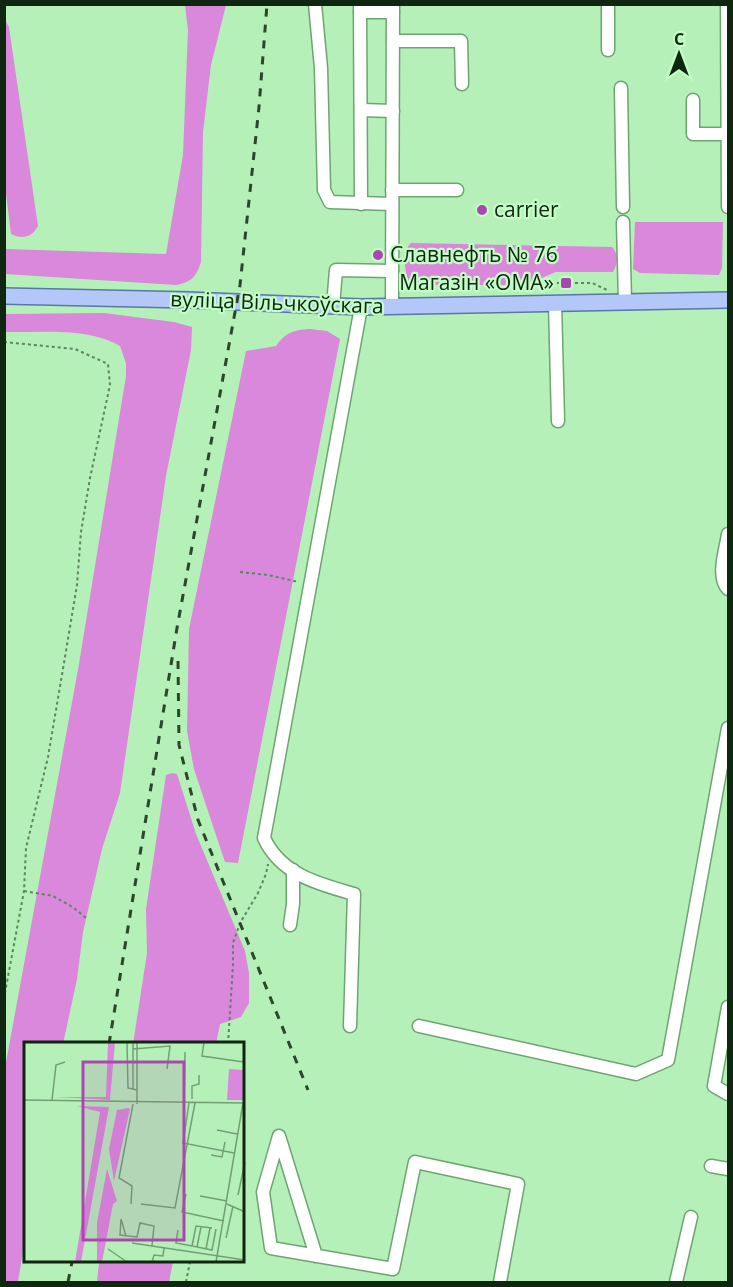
<svg xmlns="http://www.w3.org/2000/svg" width="733" height="1287" font-family="'Open Sans',sans-serif">
	<rect width="100%" height="100%" fill="#b5f0b8"/>
	<g fill="#d988db">
		<path d="M 185,5 L 226,5 L 211,65 L 203,132 L 201,262 C 196,277 192,282 176,285 L 5,274 L 5,249 L 166,254 L 183,155 L 188,30 Z"/>
		<path d="M 4,18 L 9,27 L 38,226 C 32,237 22,240 11,234 L 4,177 Z"/>
		<polygon points="635,222 723,222 722,268 719,275 640,273 633,269"/>
		<path d="M 411,243 L 612,247 C 619,255 618,263 613,272 L 556,272 L 525,285 L 422,285 L 408,283 C 406,269 400,254 411,243 Z"/>
		<path d="M 104,313 L 174,322 L 192,327 L 191,350 L 166,476 L 120,793 L 102,849 L 83,932 L 77,979 L 63,1044 L 26,1044 L 26,1233 L 18,1282 L 5,1282 L 5,1068 L 79,664 L 126,376 L 126,363 L 120,346 C 87,327 42,333 5,332 L 5,314 Z"/>
		<path d="M 310,329 L 327,331 L 340,339 L 238,863 L 225,862 L 194,769 L 187,731 L 189,629 L 246,351 L 276,346 C 286,332 294,330 310,329 Z"/>
		<polygon points="172,773 177,774 196,834 245,951 249,973 249,1003 241,1017 220,1024 216,1044 133,1044 147,953 146,909 166,775"/>
		<polygon points="99,1262 173,1262 169,1282 97,1282"/>
	</g>
	<g fill="none" stroke-linecap="round" stroke-linejoin="round">
		<g stroke="#6da571" stroke-width="15">
			<g id="minor">
				<polyline points="315,4 321,68 324,190 330,202 392,204"/>
				<polyline points="360,4 361,204"/>
				<polyline points="608,4 608,50"/>
				<polyline points="727,4 728,207"/>
				<polyline points="360,12 393,12"/>
				<polyline points="393,41 461,41 462,84"/>
				<polyline points="621,88 623,207"/>
				<polyline points="693,100 693,134 728,134"/>
				<polyline points="361,110 393,111"/>
				<polyline points="392,190 457,190"/>
				<polyline points="623,222 625,302"/>
				<polyline points="555,303 558,421"/>
				<polyline points="333,306 336,270 392,271"/>
				<polyline points="392,307 393,4"/>
				<path d="M 728,534 C 726,549 716,577 728,589"/>
				<polyline points="290,925 293,904 293,870"/>
				<polyline points="728,1007 714,1086 728,1094"/>
				<path d="M 350,1026 L 354,894 C 319,884 281,875 264,838 L 361,307"/>
				<polyline points="419,1026 636,1074 668,1060 728,728"/>
				<polyline points="711,1166 728,1169"/>
				<polyline points="316,1256 279,1136 263,1192 271,1248 393,1269 415,1162 518,1184 500,1282"/>
				<polyline points="676,1282 691,1217"/>
			</g>
		</g>
		<g stroke="#5977a4" stroke-width="18">
			<polyline id="major" points="4,296 189,300 361,307 728,300"/>
		</g>
		<g stroke="#5d855f" stroke-width="2" stroke-dasharray="3 3" stroke-linecap="butt">
			<polyline points="551,283 592,283 607,290"/>
			<polyline points="4,342 75,349 108,364 110,385 90,478 81,532 77,585 64,663 48,757 26,848 24,891 4,998"/>
			<polyline points="240,572 268,575 299,582"/>
			<polyline points="24,891 53,896 74,908 86,918"/>
			<polyline points="228,1044 233,965 233,943 240,923 258,893 266,874 268,864"/>
			<polyline points="186,1282 190,1262"/>
		</g>
		<use href="#minor" stroke="#fff" stroke-width="12"/>
		<use href="#major" stroke="#b3c8f8" stroke-width="15"/>
		<g stroke="#2a472c" stroke-width="3" stroke-dasharray="8 8" stroke-linecap="butt">
			<polyline points="178,661 179,745 198,820 308,1090"/>
			<polyline points="109,1044 177,628 240,285 259,107 267,4"/>
			<polyline points="68,1282 72,1262"/>
		</g>
	</g>
	<g fill="#ab48af" stroke="#c2fec5" stroke-width="2">
		<circle cx="482" cy="210" r="6"/>
		<circle cx="378" cy="255" r="6"/>
		<rect x="560" y="277" width="12" height="12" rx="3"/>
	</g>
	<g text-anchor="middle" stroke-width="4.5" stroke-linejoin="round" paint-order="stroke">
		<g font-size="21" fill="#0f2611" stroke="#c2fec5" text-anchor="start">
			<text x="494" y="217">carrier</text>
			<text x="390" y="262">Славнефть № 76</text>
			<text x="554" y="290" text-anchor="end">Магазін «ОМА»</text>
		</g>
		<g font-size="21" fill="#0f2611" stroke="#c2fec5">
			<text transform="translate(277 303) rotate(2)" y="7">вуліца Вільчкоўскага</text>
		</g>
	</g>
	<g transform="translate(24 1042)">
		<rect width="220" height="220" fill="#b5f0b8"/>
		<path d="M 84,0 L 91,0 L 86,58 L 32,55 L 82,55 ZM 205,27 L 220,28 L 220,58 L 203,58 ZM 53,64 L 85,65 L 57,220 L 51,220 L 76,70 ZM 104,66 L 106,67 L 90,139 L 85,107 L 93,68 ZM 83,127 L 93,159 L 89,162 L 78,220 L 73,220 L 73,181 Z" fill="#d988db"/>
		<path fill="none" stroke="#739f75" stroke-width="1.5" d="M 103,0 L 104,46 L 113,48M 109,0 L 109,48M 180,0 L 178,14 L 220,20M 109,7 L 146,4 L 143,27M 168,57 L 168,44 L 175,42 L 175,33M 0,58 L 221,61M 28,58 L 32,23 L 41,20M 160,60 L 161,10M 165,61 L 159,101 L 210,111M 113,62 L 113,0M 193,88 L 213,92M 187,113 L 198,115 L 201,100M 162,152 L 158,170 L 200,179M 214,153 L 221,120M 176,154 L 203,159M 107,162 L 108,144 L 95,136 L 109,62M 117,162 L 151,166 L 171,61M 203,162 L 221,170M 188,186 L 172,184 L 168,204 L 188,208 L 192,187M 154,188 L 152,201 L 168,204M 102,194 L 97,177 L 96,193 L 113,195 L 116,181 L 130,184 L 128,204M 202,196 L 209,164M 108,201 L 221,218M 173,205 L 177,185M 84,207 L 103,220M 182,207 L 186,186M 128,220 L 130,213 L 139,214 L 140,206M 192,220 L 219,61"/>
		<path fill="#ab48af" fill-opacity="0.15" stroke="#ab48af" stroke-width="3" d="M 59,20 L 160,20 L 160,198 L 59,198 Z"/>
		<rect width="220" height="220" fill="none" stroke="#0f2611" stroke-width="3"/>
	</g>
	<rect width="733" height="1287" fill="none" stroke="#0f2611" stroke-width="12"/>
	<g transform="translate(679 54)" stroke="#c2fec5" stroke-width="4.5" paint-order="stroke">
	<path d="M0-4.5L10 22L0 15L-10 22Z" fill="#0f2611"/>
	<text y="-9" font-size="16" font-weight="bold" text-anchor="middle" fill="#0f2611">С</text>
	</g>
</svg>
